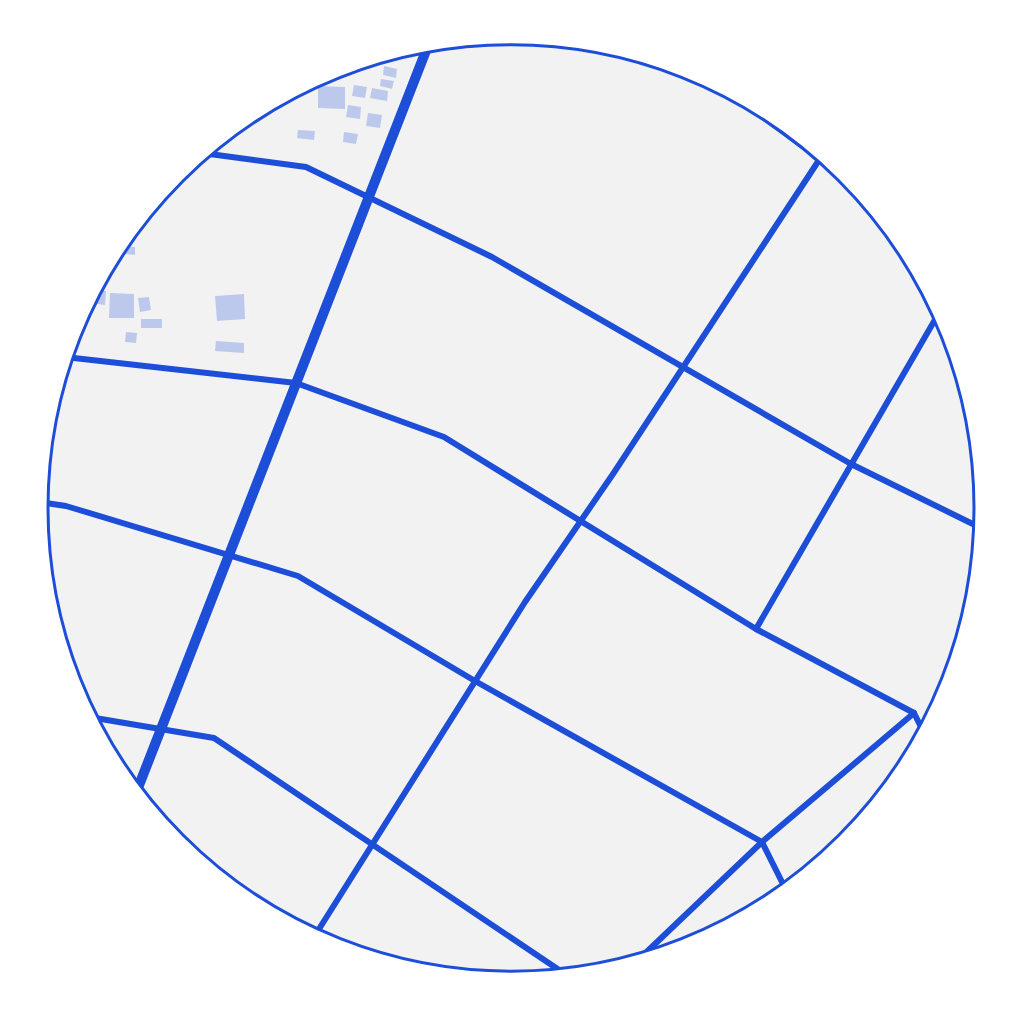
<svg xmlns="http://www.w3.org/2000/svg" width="1023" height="1016" font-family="Helvetica,sans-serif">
	<rect width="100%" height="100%" fill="#f2f2f2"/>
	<g fill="#bdc9ec">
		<polygon points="384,66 397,69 396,78 383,75"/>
		<polygon points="381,79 394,81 392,89 380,86"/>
		<polygon points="354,85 367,87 365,98 352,96"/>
		<polygon points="318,86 345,87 345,109 318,108"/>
		<polygon points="372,88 388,91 387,101 370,98"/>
		<polygon points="348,105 361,107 360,119 346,117"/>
		<polygon points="368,113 382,115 380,128 366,126"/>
		<polygon points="298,130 315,131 314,140 297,138"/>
		<polygon points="344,132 358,134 356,144 343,142"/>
		<polygon points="124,246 135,247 135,255 124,254"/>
		<polygon points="94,290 106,291 105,305 91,303"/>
		<polygon points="110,293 134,294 134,318 109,318"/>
		<polygon points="244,294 245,319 217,321 215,296"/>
		<polygon points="149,297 151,310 140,312 138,298"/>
		<rect x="141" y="319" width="21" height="9"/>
		<polygon points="126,332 137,333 136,343 125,342"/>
		<polygon points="216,341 244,343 244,353 215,351"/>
	</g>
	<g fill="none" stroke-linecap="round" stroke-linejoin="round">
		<g stroke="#1d4ed8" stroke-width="6">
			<polyline points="721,86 858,187"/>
			<polyline points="202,153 306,167 492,257 851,464 983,529"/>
			<polyline points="65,357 296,383 444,437 756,629 914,713 925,735"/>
			<polyline points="39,502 66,506 298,576 475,681 762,842 787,892"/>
			<polyline points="756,629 940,311"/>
			<polyline points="89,717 214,738 568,976"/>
			<polyline points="314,937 525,602 613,474 823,154"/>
			<polyline points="635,963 762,842 914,713"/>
		</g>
		<polyline stroke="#1d4ed8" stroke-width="10" points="136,793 429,43"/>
	</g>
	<path d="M0 0H1023V1016H0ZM48 508a463 463 0 1 1 926 0a463 463 0 1 1-926 0Z" fill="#fff" fill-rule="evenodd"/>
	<path fill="none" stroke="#1d4ed8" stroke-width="3" d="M48 508a463 463 0 1 1 926 0a463 463 0 1 1-926 0Z"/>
</svg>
